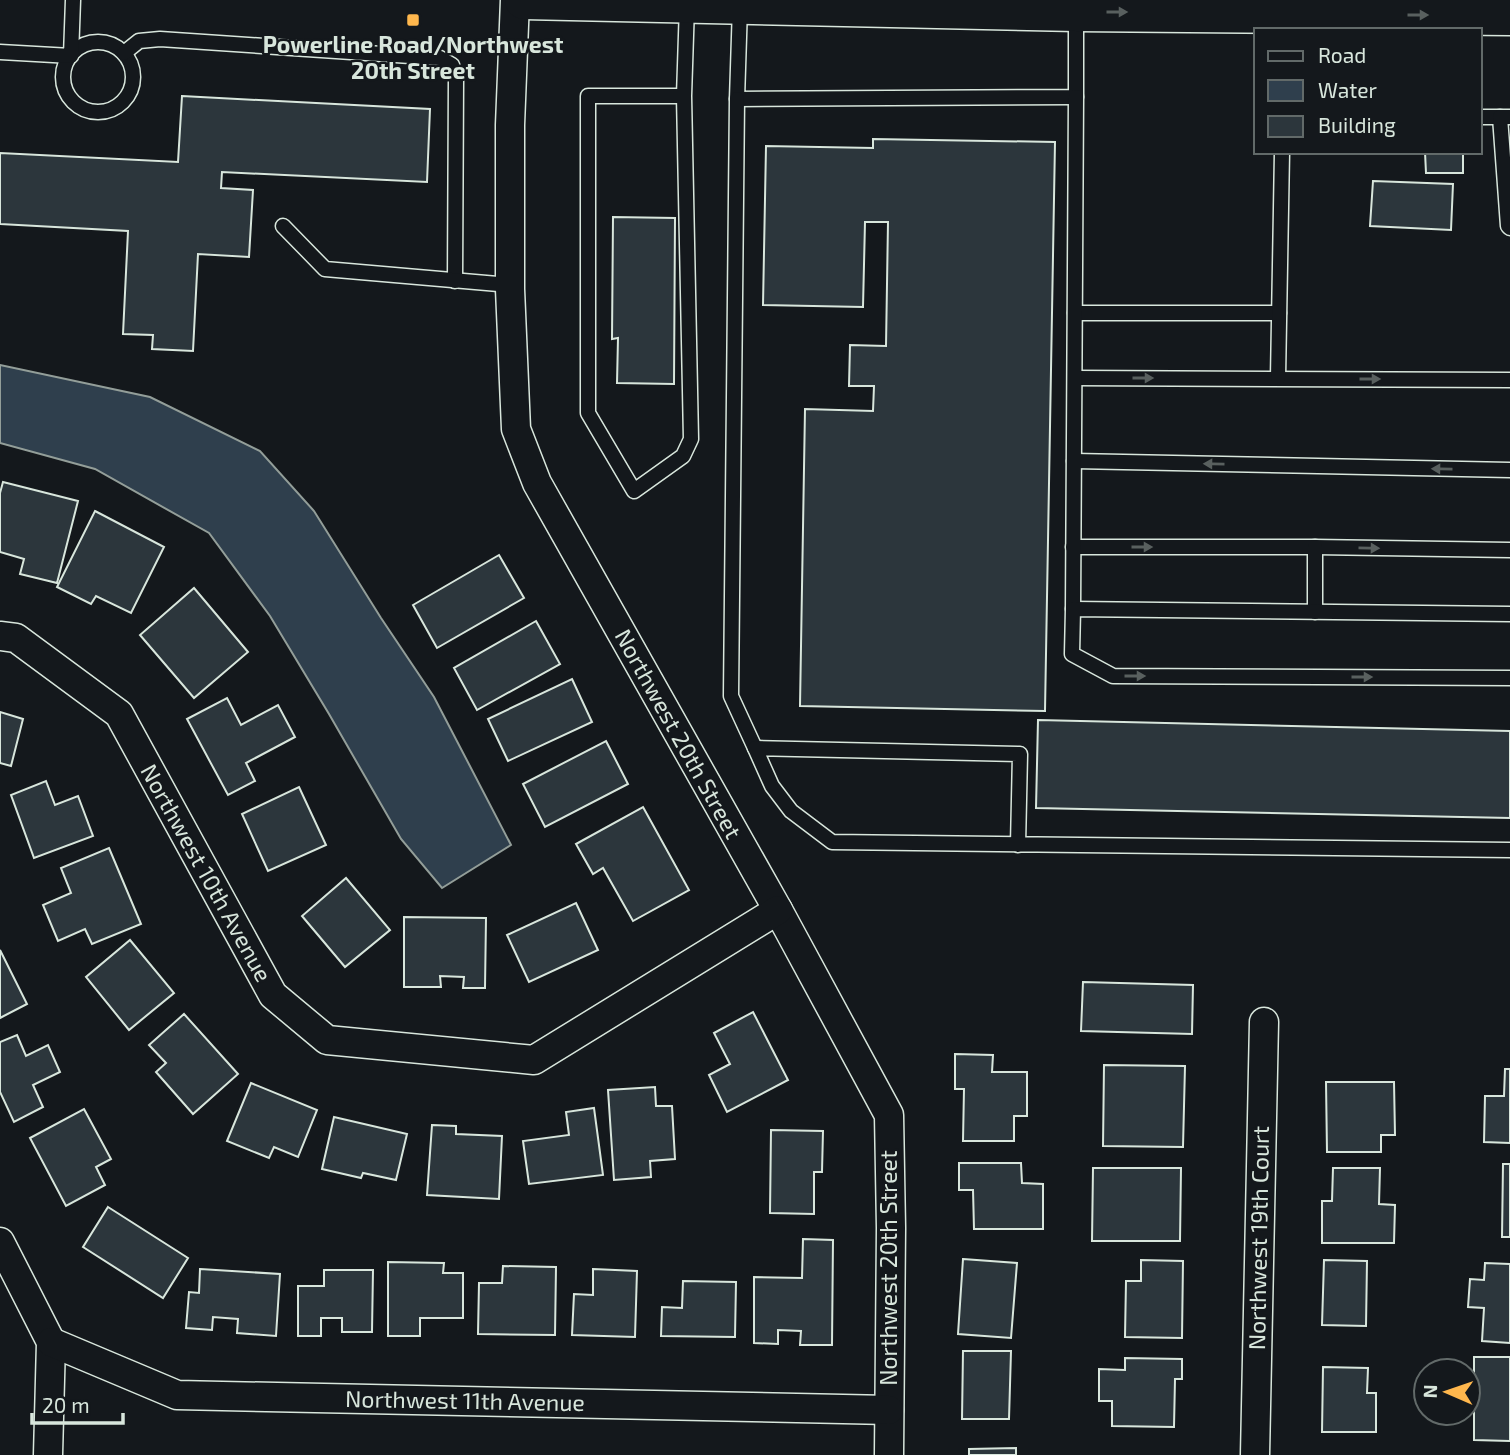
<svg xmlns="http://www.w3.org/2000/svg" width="1510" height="1455" font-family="'Exo 2',sans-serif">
	<rect width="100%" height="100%" fill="#14181c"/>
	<polygon fill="#2f3f4d" stroke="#939e99" stroke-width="2" points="0,365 150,397 260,451 314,511 381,618 434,697 511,845 442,888 401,839 329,714 270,616 209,533 95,469 0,443"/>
	<g fill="#2c363c" stroke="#d8e6dc" stroke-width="2">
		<polygon points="182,96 430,109 427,182 222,172 221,188 253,190 249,257 198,254 193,351 152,349 153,335 123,334 128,231 0,224 0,153 178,162"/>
		<polygon points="873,139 1055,142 1045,711 800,706 805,409 873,411 874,386 849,386 850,345 886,346 888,222 865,222 863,307 763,305 766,146 873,148"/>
		<polygon points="1425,152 1463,152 1463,173 1426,173"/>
		<polygon points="1373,181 1453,184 1451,230 1370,226"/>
		<polygon points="613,217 675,218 674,384 617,383 618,338 612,339"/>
		<polygon points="3,482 78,501 57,583 20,574 24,559 0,552 0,493"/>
		<polygon points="95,511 164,547 131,613 96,596 91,604 57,587"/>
		<polygon points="499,555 524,598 437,648 413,605"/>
		<polygon points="194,588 248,652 194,698 140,635"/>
		<polygon points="536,621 560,664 477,710 454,668"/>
		<polygon points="572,679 592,722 508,761 488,719"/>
		<polygon points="227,698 241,725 278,705 295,737 246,763 255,781 228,795 187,719"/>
		<polygon points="0,712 23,719 11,766 0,763"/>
		<polygon points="1038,720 1510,731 1510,818 1036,808"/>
		<polygon points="606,741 628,784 545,827 523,784"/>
		<polygon points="46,781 55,805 78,796 93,836 34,858 11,795"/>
		<polygon points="299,787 326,845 268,871 242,814"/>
		<polygon points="643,807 689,890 633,921 603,868 593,874 576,844"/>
		<polygon points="109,848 141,924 92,944 85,929 58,941 43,905 71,893 61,868"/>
		<polygon points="346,878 390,930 345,967 302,916"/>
		<polygon points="576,903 598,950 529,982 507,935"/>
		<polygon points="404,917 486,918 485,988 463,988 464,977 440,976 441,987 404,987"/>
		<polygon points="130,940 174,993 129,1030 86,977"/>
		<polygon points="0,950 27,1004 0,1018"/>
		<polygon points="1083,982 1193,985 1192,1034 1081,1031"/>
		<polygon points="753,1012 788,1080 727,1112 709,1075 730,1064 714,1033"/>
		<polygon points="184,1014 238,1074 193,1114 156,1072 166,1063 149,1045"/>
		<polygon points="17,1035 26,1056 48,1045 60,1072 33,1085 43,1107 14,1122 0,1092 0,1042"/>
		<polygon points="955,1054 993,1055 992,1072 1027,1072 1027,1116 1014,1116 1014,1141 963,1141 964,1089 955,1089"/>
		<polygon points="1104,1065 1185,1066 1183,1147 1103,1146"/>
		<polygon points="1505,1069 1510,1069 1510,1143 1484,1142 1485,1096 1504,1096"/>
		<polygon points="1326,1082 1394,1082 1395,1135 1381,1135 1381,1152 1327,1152"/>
		<polygon points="251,1083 317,1110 298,1157 274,1147 269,1158 227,1141"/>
		<polygon points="655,1087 656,1106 672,1106 675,1159 650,1161 651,1177 614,1180 608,1090"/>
		<polygon points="594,1108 603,1175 529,1184 523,1141 569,1135 566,1112"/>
		<polygon points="84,1109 111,1159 96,1167 105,1185 66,1206 30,1138"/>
		<polygon points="334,1117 407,1134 396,1180 363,1173 361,1178 322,1169"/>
		<polygon points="432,1125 456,1126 456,1134 502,1136 499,1199 427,1195"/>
		<polygon points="771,1130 823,1131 822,1172 814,1172 814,1214 770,1213"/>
		<polygon points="959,1163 1021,1163 1022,1183 1043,1184 1043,1229 974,1229 973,1190 959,1190"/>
		<polygon points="1503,1164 1510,1164 1510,1237 1502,1237"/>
		<polygon points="1093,1168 1181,1168 1180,1241 1092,1241"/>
		<polygon points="1333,1168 1380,1168 1379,1204 1395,1205 1394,1243 1322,1243 1322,1201 1332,1201"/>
		<polygon points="108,1207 188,1258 163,1298 83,1247"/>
		<polygon points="803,1239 833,1240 832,1345 800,1345 801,1331 778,1330 778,1344 754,1343 754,1277 802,1278"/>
		<polygon points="963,1259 1017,1263 1011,1338 958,1334"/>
		<polygon points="1141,1260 1183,1261 1182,1338 1125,1337 1126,1281 1141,1281"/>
		<polygon points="1324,1260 1367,1261 1366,1326 1322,1325"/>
		<polygon points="388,1262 444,1263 443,1273 463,1273 463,1318 420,1318 420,1336 388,1336"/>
		<polygon points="1485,1263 1510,1264 1510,1343 1482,1341 1484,1308 1468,1307 1470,1279 1484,1280"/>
		<polygon points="503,1266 556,1267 555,1335 478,1334 479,1283 502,1283"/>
		<polygon points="200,1269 280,1274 276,1336 237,1333 238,1319 213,1317 212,1330 186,1328 189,1292 199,1293"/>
		<polygon points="593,1269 637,1271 635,1337 572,1335 574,1294 593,1295"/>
		<polygon points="324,1270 373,1270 372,1332 342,1332 342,1318 321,1318 321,1336 298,1336 298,1286 324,1286"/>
		<polygon points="683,1281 736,1282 735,1337 661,1336 662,1307 682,1308"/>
		<polygon points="963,1351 1011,1351 1009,1419 962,1419"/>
		<polygon points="1474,1357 1510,1357 1510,1441 1474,1440"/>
		<polygon points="1125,1358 1182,1359 1182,1379 1175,1379 1174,1427 1112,1426 1112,1401 1099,1401 1099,1369 1125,1370"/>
		<polygon points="1323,1367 1368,1368 1367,1393 1376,1393 1376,1432 1322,1432"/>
		<polygon points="1016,1448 1016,1455 969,1455 969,1449"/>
	</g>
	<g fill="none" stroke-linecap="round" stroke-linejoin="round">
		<g stroke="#d8e6dc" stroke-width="17">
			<g id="service">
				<polyline points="740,6 737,99 1076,97 1076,14"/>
				<circle cx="98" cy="77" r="35"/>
				<polyline points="0,52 71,56 73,0"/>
				<polyline points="124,53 139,41 160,39 440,58 452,65 456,79 455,281"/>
				<polyline points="684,96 691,439 683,456 634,491 588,413 588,96 684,96 687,5"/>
				<polyline points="737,99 731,696 755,748"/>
				<polyline points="1480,117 1500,117"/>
				<polyline points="1510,117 1500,117 1508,226 1510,228"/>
				<polyline points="283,226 325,269 510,285"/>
				<polyline points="1075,313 1279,313"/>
				<polyline points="1075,378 1510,380"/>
				<polyline points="1278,378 1282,152"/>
				<polyline points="1074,461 1510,470"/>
				<polyline points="1073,547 1315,547 1510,550"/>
				<polyline points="1073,609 1076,97"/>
				<polyline points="1315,612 1315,547"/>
				<polyline points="1510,614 1073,609 1072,654 1113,676 1510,678"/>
				<polyline points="1018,845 1020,754 755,748 772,786 791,811 832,842 1510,850"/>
			</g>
		</g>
		<g stroke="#d8e6dc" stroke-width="31">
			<g id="minor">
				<polyline points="515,0 510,125 510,289 516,429 537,483 778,910 889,1115 891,1228 889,1455"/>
				<polyline points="0,636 16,638 119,714 273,995 327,1040 534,1060 778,910"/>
				<polyline points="0,1242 51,1342 48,1455"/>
				<polyline points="51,1342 177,1395 889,1410"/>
				<polyline points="1255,1455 1264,1022"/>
			</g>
		</g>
		<g stroke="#d8e6dc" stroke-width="41">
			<polyline id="secondary" points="524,0 1076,12 1510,16"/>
		</g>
		<use href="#service" stroke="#14181c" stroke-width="14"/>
		<use href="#minor" stroke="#14181c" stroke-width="28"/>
		<use href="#secondary" stroke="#14181c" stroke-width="38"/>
	</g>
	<defs><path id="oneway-solid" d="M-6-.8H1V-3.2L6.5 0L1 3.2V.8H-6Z" transform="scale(1.75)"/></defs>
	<g fill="#59605f">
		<use href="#oneway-solid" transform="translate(1117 12)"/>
		<use href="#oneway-solid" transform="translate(1418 15)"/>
		<use href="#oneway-solid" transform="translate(1143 378)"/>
		<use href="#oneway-solid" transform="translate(1370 379)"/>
		<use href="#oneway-solid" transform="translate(1214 464) rotate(-179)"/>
		<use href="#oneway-solid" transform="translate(1442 469) rotate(-179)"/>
		<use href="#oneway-solid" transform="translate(1142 547)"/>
		<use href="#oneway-solid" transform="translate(1369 548) rotate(1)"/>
		<use href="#oneway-solid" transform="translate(1135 676)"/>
		<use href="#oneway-solid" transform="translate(1362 677)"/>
	</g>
	<rect fill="#ffb74d" stroke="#14181c" stroke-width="2.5" x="406" y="13" width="14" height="14" rx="3.5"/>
	<g text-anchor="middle" stroke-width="5" stroke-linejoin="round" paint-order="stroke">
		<g font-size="23" font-weight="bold" fill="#d8e6dc" stroke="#14181c">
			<text x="413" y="53">Powerline Road/Northwest<tspan x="413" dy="26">20th Street</tspan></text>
		</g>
		<g font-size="23" fill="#d8e6dc" stroke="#14181c">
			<text transform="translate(678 734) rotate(61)" y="8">Northwest 20th Street</text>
			<text transform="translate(206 873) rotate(61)" y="8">Northwest 10th Avenue</text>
			<text transform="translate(1259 1238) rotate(-89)" y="8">Northwest 19th Court</text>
			<text transform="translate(889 1268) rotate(-90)" y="8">Northwest 20th Street</text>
			<text transform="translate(465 1401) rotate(1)" y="8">Northwest 11th Avenue</text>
		</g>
	</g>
	<rect x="1254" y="28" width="228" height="126" fill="#14181c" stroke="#626a69" stroke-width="2"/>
	<rect x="1268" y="51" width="35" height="10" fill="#14181c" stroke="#626a69" stroke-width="2"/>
	<text x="1318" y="63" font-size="21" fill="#d8e6dc">Road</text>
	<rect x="1268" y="80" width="35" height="21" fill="#2f3f4d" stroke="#626a69" stroke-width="2"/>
	<text x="1318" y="98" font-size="21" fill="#d8e6dc">Water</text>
	<rect x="1268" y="116" width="35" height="21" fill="#2c363c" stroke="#626a69" stroke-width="2"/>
	<text x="1318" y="133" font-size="21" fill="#d8e6dc">Building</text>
	<g transform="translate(1447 1392) rotate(272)"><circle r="33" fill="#14181c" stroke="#626a69" stroke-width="2"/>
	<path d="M0-5L12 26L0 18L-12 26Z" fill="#ffb74d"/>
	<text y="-10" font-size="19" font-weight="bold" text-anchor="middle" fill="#d8e6dc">N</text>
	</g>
	<path d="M32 1413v10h91v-10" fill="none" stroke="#d8e6dc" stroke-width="3.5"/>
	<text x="42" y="1413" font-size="21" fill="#d8e6dc" stroke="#14181c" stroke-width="5" paint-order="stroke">20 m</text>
</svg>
